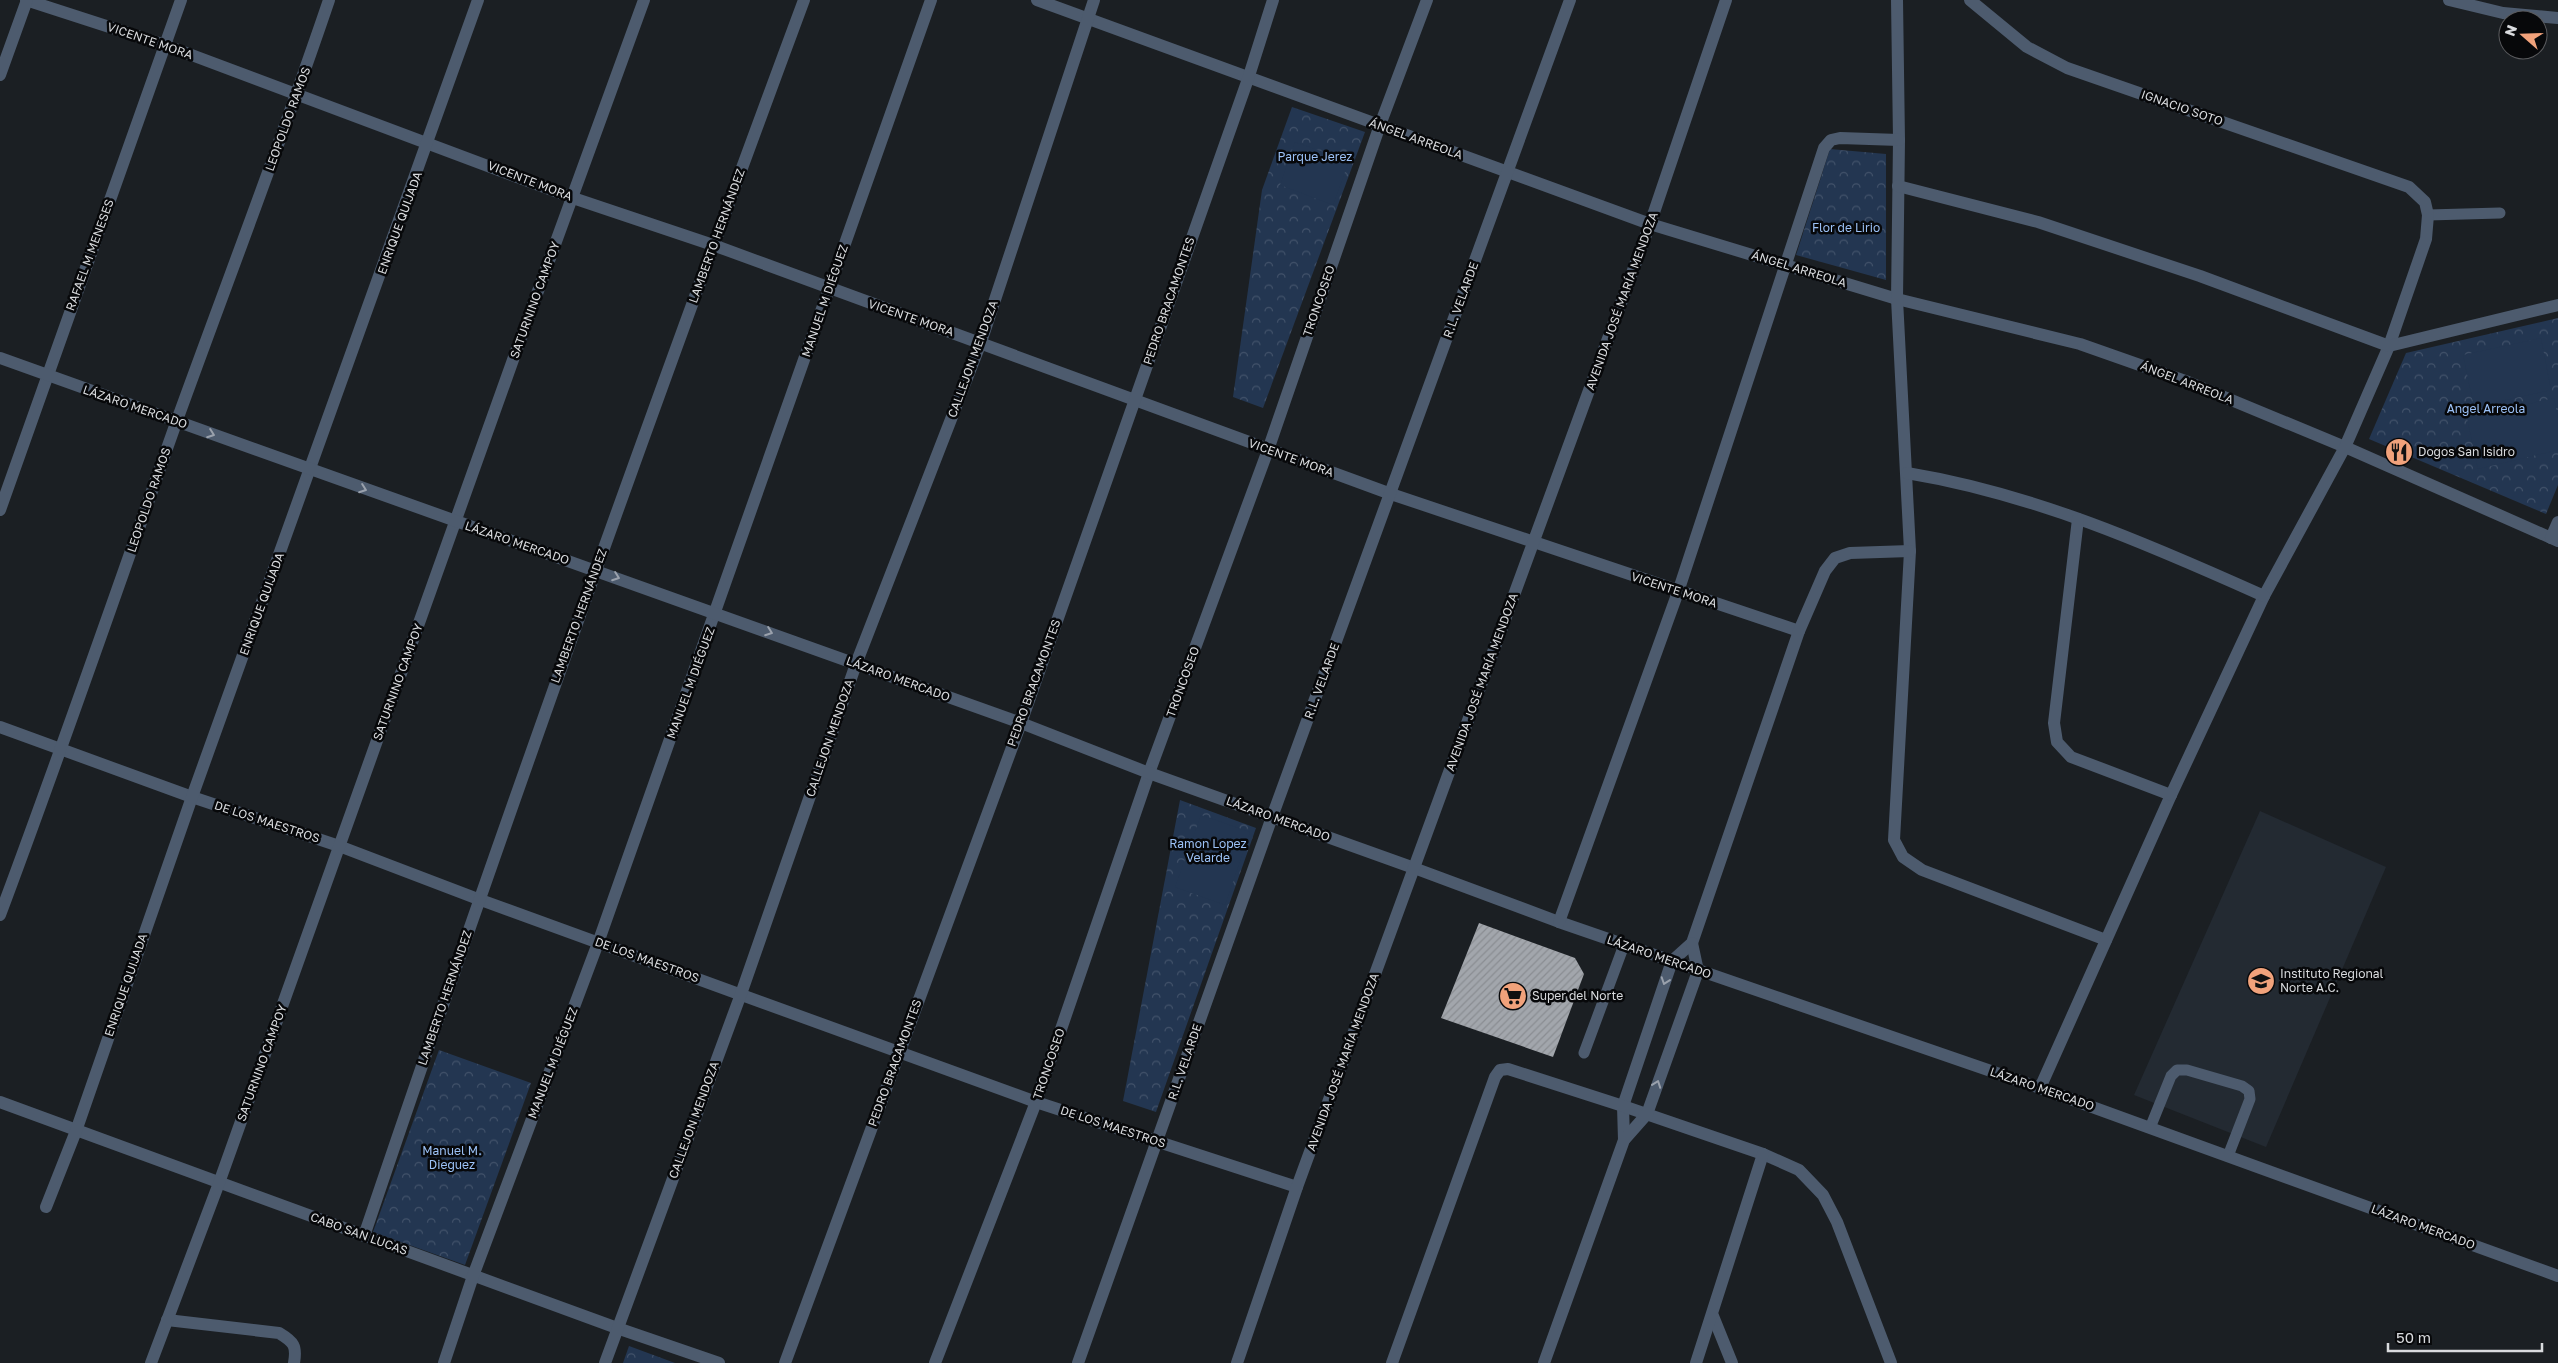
<svg xmlns="http://www.w3.org/2000/svg" width="2558" height="1363" font-family="'Golos Text',sans-serif">
	<defs>
		<pattern id="park-crowns" width="20" height="18" patternUnits="userSpaceOnUse" patternTransform="scale(1.25)"><rect width="20" height="18" fill="#233651"/><path d="M2 6a3 3 0 1 1 6 0M12 15a3 3 0 1 1 6 0" fill="none" stroke="#42526a"/></pattern>
		<pattern id="building-hatch" width="6" height="6" patternUnits="userSpaceOnUse" patternTransform="scale(1.25)"><rect width="6" height="6" fill="#a2a6ac"/><path d="M-1 1l2-2M0 6l6-6M5 7l2-2" fill="none" stroke="#8a8d92"/></pattern>
	</defs>
	<rect width="100%" height="100%" fill="#1b1f23"/>
	<polygon fill="#232a32" points="2260,811 2386,867 2266,1147 2134,1095"/>
	<g fill="url(#park-crowns)">
		<polygon points="1292,107 1365,132 1263,408 1233,397 1262,190"/>
		<polygon points="1830,149 1886,154 1886,280 1796,255"/>
		<polygon points="2558,318 2558,485 2546,514 2369,439 2406,353"/>
		<polygon points="1180,800 1256,828 1156,1112 1123,1101"/>
		<polygon points="439,1050 531,1083 465,1265 373,1232"/>
		<polygon points="629,1346 675,1363 623,1363"/>
	</g>
	<g fill="#233651">
		<polygon points="1295,142 1349,161 1333,205 1280,185"/>
		<polygon points="2541,338 2551,390 2474,407 2463,355"/>
		<polygon points="2554,398 2558,418 2558,450 2478,469 2467,418"/>
		<polygon points="1201,815 1250,832 1225,905 1175,887"/>
	</g>
	<polygon fill="url(#building-hatch)" points="1479,923 1575,958 1584,974 1553,1057 1441,1018"/>
	<g fill="none" stroke-linecap="round" stroke-linejoin="round">
		<g stroke="#4d5b6e" stroke-width="11">
			<polyline points="2428,215 2500,213"/>
			<polyline points="1584,1053 1624,945"/>
			<polyline points="2150,1128 2171,1076 2177,1070 2187,1070 2242,1086 2249,1091 2250,1099 2228,1156"/>
		</g>
		<g stroke="#4d5b6e" stroke-width="12">
			<polyline points="26,0 165,45 573,198 713,245 1391,494 1799,631"/>
			<polyline points="1037,0 1650,224 1897,299 2080,344 2188,382 2345,447 2558,541"/>
			<polyline points="1897,0 1899,140 1897,299 1910,551 1894,840 1903,857 1922,870 2106,940"/>
			<polyline points="1970,0 2027,47 2067,68 2409,187 2425,202 2428,215 2426,239 2389,346 2345,447 2264,596 2171,795 2040,1088"/>
			<polyline points="2449,0 2503,13 2558,18"/>
			<polyline points="0,75 27,0"/>
			<polyline points="1898,186 2038,222 2200,276 2389,346 2558,305"/>
			<path d="M 1907,473 C 2034,494 2148,544 2264,596"/>
			<polyline points="0,510 181,0"/>
			<polyline points="2078,519 2054,723 2057,742 2071,757 2171,795"/>
			<polyline points="2551,538 2558,522"/>
			<polyline points="0,727 192,797 339,846 478,899 1036,1102 1297,1187"/>
			<polyline points="1414,868 1559,922 2040,1088 2558,1276"/>
			<path d="M 0,915 C 61,752 118,587 176,423 C 227,282 281,142 329,0"/>
			<polyline points="1559,922 1678,592 1824,148 1831,140 1840,138 1899,140"/>
			<polyline points="0,1102 617,1328 719,1363"/>
			<polyline points="1624,1140 1623,1106 1672,961 1692,943 1799,631 1825,571 1835,558 1850,553 1910,551"/>
			<polyline points="46,1207 76,1131 192,797 478,0"/>
			<path d="M 364,1236 C 504,822 652,410 804,0"/>
			<polyline points="1713,1316 1732,1363"/>
			<path d="M 167,1320 L 279,1333 C 294,1342 297,1346 294,1363"/>
			<polyline points="151,1363 219,1183 514,357 644,0"/>
			<polyline points="444,1363 473,1276 598,943 931,0"/>
			<polyline points="605,1363 741,994 856,664 981,342 1094,0"/>
			<polyline points="785,1363 1021,723 1248,79 1273,0"/>
			<polyline points="935,1363 1036,1102 1149,773 1268,450 1380,125 1427,0"/>
			<polyline points="1078,1363 1272,817 1570,0"/>
			<polyline points="1392,1363 1495,1077 1500,1070 1508,1069 1623,1106 1763,1154 1799,1170 1823,1195 1837,1222 1891,1363"/>
			<polyline points="1544,1363 1624,1140 1647,1114 1698,971 1692,943"/>
			<polyline points="1696,1363 1763,1154"/>
		</g>
		<g stroke="#4d5b6e" stroke-width="12">
			<polyline points="0,358 1021,723 1149,773 1414,868"/>
			<polyline points="1237,1363 1297,1187 1650,224 1726,0"/>
		</g>
	</g>
	<defs><path id="oneway-chevron" d="M-2-3.5L2.5 0L-2 3.5" fill="none" stroke-width="1.6" stroke-linecap="round" stroke-linejoin="round" transform="scale(1.25)"/></defs>
	<g stroke="#9aa1ac">
		<use href="#oneway-chevron" transform="translate(211 434) rotate(20)"/>
		<use href="#oneway-chevron" transform="translate(363 489) rotate(20)"/>
		<use href="#oneway-chevron" transform="translate(616 577) rotate(20)"/>
		<use href="#oneway-chevron" transform="translate(769 632) rotate(20)"/>
		<use href="#oneway-chevron" transform="translate(1665 981) rotate(109)"/>
		<use href="#oneway-chevron" transform="translate(1657 1084) rotate(-70)"/>
	</g>
	<defs>
		<g id="restaurant-disc" transform="scale(1.4375)"><circle r="9.5" fill="#f1a27b" stroke="#07080a"/><path d="M-5-6h1v4h1v-4h1v4h1v-4h1v5L-1.5 .5V6h-2V.5L-5-1ZM5-6V6H3V1.5H1.5Q1.5-4 5-6Z" fill="#111"/></g>
		<g id="school-disc" transform="scale(1.4375)"><circle r="9.5" fill="#f1a27b" stroke="#07080a"/><path d="M0-5L7-2L0 1L-7-2ZM-4 1L0 2.5L4 1V4Q0 6-4 4Z" fill="#111"/></g>
		<g id="supermarket-disc" transform="scale(1.4375)"><circle r="9.5" fill="#f1a27b" stroke="#07080a"/><path d="M-6-5.5h2.5l.6 2H6L4.5 2H-2.5L-4.4-4H-6ZM-1.5 3.2a1.3 1.3 0 1 0 .1 0ZM3 3.2a1.3 1.3 0 1 0 .1 0Z" fill="#111"/></g>
	</defs>
	<g fill-rule="evenodd">
		<use href="#restaurant-disc" x="2399" y="452"/>
		<use href="#school-disc" x="2261" y="981"/>
		<use href="#supermarket-disc" x="1513" y="996"/>
	</g>
	<g text-anchor="middle" stroke-width="5" stroke-linejoin="round" paint-order="stroke">
		<g font-size="12" fill="#d9dbde" stroke="#07080a">
			<text transform="translate(150 41) rotate(19)" y="4">VICENTE MORA</text>
			<text transform="translate(2182 108) rotate(19)" y="4">IGNACIO SOTO</text>
			<text transform="translate(288 119) rotate(-70)" y="4">LEOPOLDO RAMOS</text>
			<text transform="translate(1416 139) rotate(20)" y="4">ÁNGEL ARREOLA</text>
			<text transform="translate(530 181) rotate(21)" y="4">VICENTE MORA</text>
			<text transform="translate(400 223) rotate(-70)" y="4">ENRIQUE QUIJADA</text>
			<text transform="translate(717 236) rotate(-70)" y="4">LAMBERTO HERNÁNDEZ</text>
			<text transform="translate(90 255) rotate(-70)" y="4">RAFAEL M MENESES</text>
			<text transform="translate(1799 269) rotate(17)" y="4">ÁNGEL ARREOLA</text>
			<text transform="translate(535 300) rotate(-70)" y="4">SATURNINO CAMPOY</text>
			<text transform="translate(1461 300) rotate(-70)" y="4">R.L. VELARDE</text>
			<text transform="translate(825 301) rotate(-71)" y="4">MANUEL M DIÉGUEZ</text>
			<text transform="translate(1169 301) rotate(-71)" y="4">PEDRO BRACAMONTES</text>
			<text transform="translate(1319 301) rotate(-71)" y="4">TRONCOSEO</text>
			<text transform="translate(1622 301) rotate(-70)" y="4">AVENIDA JOSÉ MARÍA MENDOZA</text>
			<text transform="translate(911 318) rotate(19)" y="4">VICENTE MORA</text>
			<text transform="translate(973 359) rotate(-70)" y="4">CALLEJON MENDOZA</text>
			<text transform="translate(2187 383) rotate(21)" y="4">ÁNGEL ARREOLA</text>
			<text transform="translate(135 407) rotate(19)" y="4">LÁZARO MERCADO</text>
			<text transform="translate(1291 458) rotate(20)" y="4">VICENTE MORA</text>
			<text transform="translate(149 500) rotate(-71)" y="4">LEOPOLDO RAMOS</text>
			<text transform="translate(517 543) rotate(19)" y="4">LÁZARO MERCADO</text>
			<text transform="translate(1674 590) rotate(18)" y="4">VICENTE MORA</text>
			<text transform="translate(262 604) rotate(-70)" y="4">ENRIQUE QUIJADA</text>
			<text transform="translate(579 616) rotate(-70)" y="4">LAMBERTO HERNÁNDEZ</text>
			<text transform="translate(898 679) rotate(20)" y="4">LÁZARO MERCADO</text>
			<text transform="translate(1322 681) rotate(-70)" y="4">R.L. VELARDE</text>
			<text transform="translate(398 682) rotate(-70)" y="4">SATURNINO CAMPOY</text>
			<text transform="translate(1183 682) rotate(-70)" y="4">TRONCOSEO</text>
			<text transform="translate(1482 682) rotate(-70)" y="4">AVENIDA JOSÉ MARÍA MENDOZA</text>
			<text transform="translate(691 683) rotate(-70)" y="4">MANUEL M DIÉGUEZ</text>
			<text transform="translate(1034 683) rotate(-70)" y="4">PEDRO BRACAMONTES</text>
			<text transform="translate(830 738) rotate(-71)" y="4">CALLEJON MENDOZA</text>
			<text transform="translate(1278 819) rotate(20)" y="4">LÁZARO MERCADO</text>
			<text transform="translate(267 822) rotate(18)" y="4">DE LOS MAESTROS</text>
			<text transform="translate(1659 957) rotate(19)" y="4">LÁZARO MERCADO</text>
			<text transform="translate(647 960) rotate(20)" y="4">DE LOS MAESTROS</text>
			<text transform="translate(126 985) rotate(-71)" y="4">ENRIQUE QUIJADA</text>
			<text transform="translate(445 998) rotate(-71)" y="4">LAMBERTO HERNÁNDEZ</text>
			<text transform="translate(1185 1062) rotate(-71)" y="4">R.L. VELARDE</text>
			<text transform="translate(1343 1062) rotate(-70)" y="4">AVENIDA JOSÉ MARÍA MENDOZA</text>
			<text transform="translate(262 1063) rotate(-70)" y="4">SATURNINO CAMPOY</text>
			<text transform="translate(553 1063) rotate(-69)" y="4">MANUEL M DIÉGUEZ</text>
			<text transform="translate(895 1063) rotate(-70)" y="4">PEDRO BRACAMONTES</text>
			<text transform="translate(1049 1064) rotate(-71)" y="4">TRONCOSEO</text>
			<text transform="translate(2042 1089) rotate(19)" y="4">LÁZARO MERCADO</text>
			<text transform="translate(694 1120) rotate(-70)" y="4">CALLEJON MENDOZA</text>
			<text transform="translate(1113 1127) rotate(18)" y="4">DE LOS MAESTROS</text>
			<text transform="translate(2423 1227) rotate(20)" y="4">LÁZARO MERCADO</text>
			<text transform="translate(359 1234) rotate(20)" y="4">CABO SAN LUCAS</text>
		</g>
		<g font-size="12" fill="#9cc2f7" stroke="#07080a">
			<text x="1315" y="161">Parque Jerez</text>
			<text x="1846" y="232">Flor de Lirio</text>
			<text x="2486" y="413">Angel Arreola</text>
			<text x="1208" y="848">Ramon Lopez<tspan x="1208" dy="14">Velarde</tspan></text>
			<text x="452" y="1155">Manuel M.<tspan x="452" dy="14">Dieguez</tspan></text>
		</g>
		<g font-size="12" fill="#d9dbde" stroke="#07080a" text-anchor="start">
			<text x="2418" y="456">Dogos San Isidro</text>
			<text x="2280" y="978">Instituto Regional<tspan x="2280" dy="14">Norte A.C.</tspan></text>
			<text x="1532" y="1000">Super del Norte</text>
		</g>
	</g>
	<g transform="translate(2523 35) rotate(290)"><circle r="24" fill="#07080a" stroke="#5b5c5f"/>
	<path d="M0-4L9 19L0 12L-9 19Z" fill="#f1a27b"/>
	<text y="-8" font-size="14" font-weight="bold" text-anchor="middle" fill="#d9dbde">N</text>
	</g>
	<path d="M2388 1343v8h154v-8" fill="none" stroke="#d9dbde" stroke-width="2.5"/>
	<text x="2396" y="1343" font-size="15" fill="#d9dbde" stroke="#07080a" stroke-width="4" paint-order="stroke">50 m</text>
</svg>
